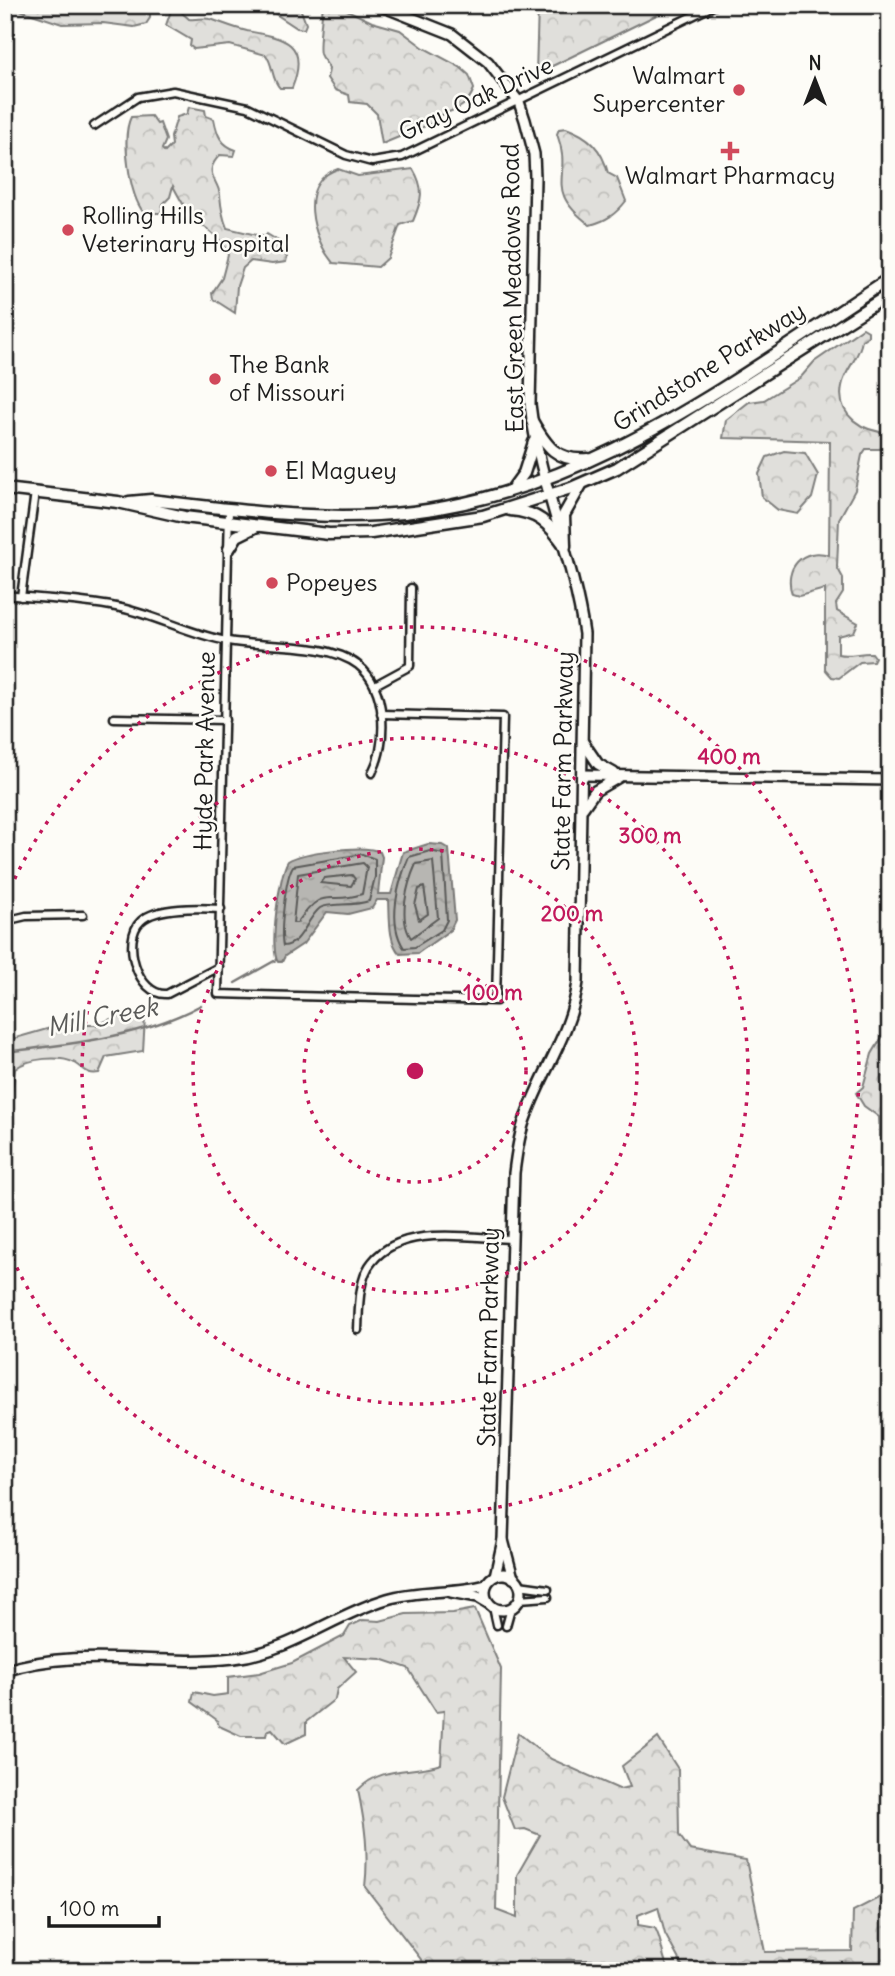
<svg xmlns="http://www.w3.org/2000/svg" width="895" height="1976" font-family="Delius,sans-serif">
	<defs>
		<pattern id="forest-crowns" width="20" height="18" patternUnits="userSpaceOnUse" patternTransform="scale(1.75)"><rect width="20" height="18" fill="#e0dfdb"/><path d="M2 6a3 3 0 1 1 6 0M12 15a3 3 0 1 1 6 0" fill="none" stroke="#c0bfbb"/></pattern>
		<pattern id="water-ripples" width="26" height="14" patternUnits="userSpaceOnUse" patternTransform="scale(1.75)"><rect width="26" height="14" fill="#b7b6b2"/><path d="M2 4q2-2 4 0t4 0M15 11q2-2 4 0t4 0" fill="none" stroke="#9d9c98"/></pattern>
	</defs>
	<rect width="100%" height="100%" fill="#fdfcf7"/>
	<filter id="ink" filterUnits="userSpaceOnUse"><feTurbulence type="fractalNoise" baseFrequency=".0143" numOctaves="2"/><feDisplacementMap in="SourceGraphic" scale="14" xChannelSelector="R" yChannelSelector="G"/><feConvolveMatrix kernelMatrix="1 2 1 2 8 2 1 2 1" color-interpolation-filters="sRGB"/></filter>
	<g filter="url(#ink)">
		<g fill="url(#forest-crowns)" stroke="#7e7e7c" stroke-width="2">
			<polygon points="5,5 150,6 150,18 146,24 134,27 103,23 62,24"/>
			<polygon points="262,5 299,5 306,24 304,29 297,28"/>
			<path d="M 323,5 L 343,8 L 372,22 L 400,30 L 424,48 L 460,67 L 469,75 L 474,89 C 462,118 446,105 433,123 L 382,144 L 377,114 L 367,104 L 350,102 L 349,95 L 335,90 L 327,78 L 329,69 C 327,62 322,60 320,54 C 318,48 322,14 323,5 Z"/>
			<polygon points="538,5 677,5 536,74"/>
			<path d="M 171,11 L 180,11 L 189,19 C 197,20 204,17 210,19 C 223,23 233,28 247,31 C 284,38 310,42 292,88 L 280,88 C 271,79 274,66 266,55 L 230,45 L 194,49 L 190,46 L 191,40 L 166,25 Z"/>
			<path d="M 189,107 L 205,110 L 206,116 L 214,119 C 217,135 221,145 236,150 L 234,156 L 220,155 C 202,173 218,179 220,195 C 221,207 222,216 227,228 L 265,237 L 267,234 L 280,242 L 280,249 L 287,257 L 286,262 L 272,264 L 251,261 L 243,268 L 237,286 L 235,313 L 213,299 L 212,293 L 222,278 L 228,255 C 221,234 203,229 190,214 C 182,204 178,195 173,186 L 170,197 L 163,204 L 161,213 L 144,213 C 129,195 121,136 131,117 L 151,116 L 157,124 L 160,123 L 166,140 L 162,149 L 165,152 L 172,145 L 171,137 L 177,117 L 187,114 Z"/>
			<path d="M 566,128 C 589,136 602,149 608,173 L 617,178 L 626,201 C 616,214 606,221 590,225 C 541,188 574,178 557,134 L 559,129 Z"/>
			<path d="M 338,169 L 358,176 L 413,169 C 425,189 422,200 413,221 L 400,225 L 388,258 L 378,267 L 333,263 C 313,239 296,182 338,169 Z"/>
			<path d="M 863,328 L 868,331 L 868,336 L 862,340 C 860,358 845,368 842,386 C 836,416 863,432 890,433 L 890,449 L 866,449 L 862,455 L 855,490 L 839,519 L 837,567 L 843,578 L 843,593 L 836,604 L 837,611 L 858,623 L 854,632 L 838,636 L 838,654 C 849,657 861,652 872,653 L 875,657 L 873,661 L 860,662 L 839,678 L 832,677 L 825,669 L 825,589 L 799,596 L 792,594 C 783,568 803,547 829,555 L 830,441 L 723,438 L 726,420 L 749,402 L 764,400 L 801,377 L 814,362 Z"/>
			<polygon points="784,451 805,453 818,475 812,498 798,514 778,510 762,497 759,474 767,457"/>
			<path d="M 120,1015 L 145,1017 L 143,1051 L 106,1057 L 99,1073 C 86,1075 85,1069 75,1063 C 60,1055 28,1058 15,1069 L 11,1099 L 5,1105 L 5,1041 L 61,1025 L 97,1025 Z"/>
			<polygon points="890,1024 890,1155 880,1138 879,1117 864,1106 856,1093 863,1087 872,1054"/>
			<path d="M 475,1609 L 501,1669 L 496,1910 L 517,1918 L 517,1875 L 540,1835 L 525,1829 L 515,1830 L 502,1797 L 518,1733 L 551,1759 L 619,1789 L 630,1787 L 622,1766 L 658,1738 L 678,1769 L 679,1835 L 690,1850 L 746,1860 L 765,1952 L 852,1951 L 853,1911 L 890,1892 L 890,1971 L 685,1971 L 665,1934 L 658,1907 L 638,1915 L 638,1925 L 655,1928 C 663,1941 661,1959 670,1971 L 603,1971 L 594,1960 L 536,1960 L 525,1971 L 430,1971 L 365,1887 C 369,1853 365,1824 358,1790 C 382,1765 410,1774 441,1764 L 444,1711 L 436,1712 L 408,1668 L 381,1659 L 344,1657 L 356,1672 L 337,1689 L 335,1699 L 306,1722 L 306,1734 L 285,1744 L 272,1729 L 267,1731 L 266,1736 L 241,1736 L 219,1726 L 217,1720 L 192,1702 L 194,1692 L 213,1696 L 228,1694 L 228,1677 L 259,1673 L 292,1663 L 344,1636 L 350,1626 L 363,1620 L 380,1621 L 406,1614 L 453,1613 Z"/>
		</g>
		<path fill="url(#water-ripples)" stroke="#797876" stroke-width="2" d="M 428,844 L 442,845 L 449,849 L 455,920 L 450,930 L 418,953 L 400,954 C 388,942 390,917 389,900 L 377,900 L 372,908 L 348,914 L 327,912 L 303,944 L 285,956 L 282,962 L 278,962 C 269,950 279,874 288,861 C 302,852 365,844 380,852 L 382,857 L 378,894 L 391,894 L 403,852 Z"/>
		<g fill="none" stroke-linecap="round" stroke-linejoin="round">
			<g stroke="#5a5a58" stroke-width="2">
				<path d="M 430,851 L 443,854 L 447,920 L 442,930 L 415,947 L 404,948 C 387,923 398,882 409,857 Z"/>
				<path d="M 362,854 L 375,859 L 375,877 L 369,901 C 353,907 329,902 320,908 C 306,919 302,945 283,946 C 280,932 285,878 293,866 Z"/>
				<path d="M 433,861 L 438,918 L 411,938 C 398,918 407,884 416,864 Z"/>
				<path d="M 363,863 L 367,867 L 362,894 C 326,906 326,883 297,923 L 293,923 L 298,874 Z"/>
				<polygon points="352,875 355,879 351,886 320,883 324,878"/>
				<polygon points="424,887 428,914 419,920 415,905 419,889"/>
			</g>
			<g stroke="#797876" stroke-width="2.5">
				<polyline points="235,983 276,960"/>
				<path d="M 5,1052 C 71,1044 143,1037 201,1005"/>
			</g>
			<g stroke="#1c1c1c" stroke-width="11">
				<g id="street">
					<polyline points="94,126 138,97 173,91 248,107 346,155 372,162 402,157 715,5"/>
					<polyline points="229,509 218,994 496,1001 503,717 381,714"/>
					<path d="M 5,595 C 42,599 80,600 116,607 C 154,614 190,635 228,641 C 265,648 327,641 358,665 C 387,688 388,742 372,773"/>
					<polyline points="21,597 35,492"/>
					<polyline points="375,685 410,666 411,588"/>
					<polyline points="114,718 225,720"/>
					<polyline points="5,921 26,916 83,915"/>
					<path d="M 219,967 L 167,994 C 137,996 121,940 141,921 C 157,906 200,908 221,909"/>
					<path d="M 358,1330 C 359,1309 358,1279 372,1262 C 402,1224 469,1238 511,1239"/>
					<polyline points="519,1585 548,1589"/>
					<polyline points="519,1599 548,1597"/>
					<polyline points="493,1607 497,1625"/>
					<polyline points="506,1626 511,1608"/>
				</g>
			</g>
			<g stroke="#1c1c1c" stroke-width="14">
				<g id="secondary">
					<path d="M 379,5 L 452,34 L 488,62 L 519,102 L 525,120 L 534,154 L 535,177 L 530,404 C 539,483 573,556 584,634 L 578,982 C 571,1036 539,1075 523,1125 C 518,1141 516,1157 514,1173 L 503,1540 L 513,1578"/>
					<polyline points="583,742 598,764 614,773"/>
					<polyline points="582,775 890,780"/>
					<polyline points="583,808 595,791 619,777"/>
					<circle cx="503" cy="1592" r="18"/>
					<polyline points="495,1576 503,1540"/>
					<polyline points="451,1592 478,1597 488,1603"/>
					<path d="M 5,1671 C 79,1646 158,1667 234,1658 C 290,1652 333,1615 387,1599 C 420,1589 454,1594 486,1585"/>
				</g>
			</g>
			<g stroke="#1c1c1c" stroke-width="15">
				<g id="primary">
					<path d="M 532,421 C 546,446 557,462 588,459"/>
					<polyline points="513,488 524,473 534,442"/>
					<polyline points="5,489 118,502 184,517 329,534 371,533 483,516 571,488 617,468 890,294"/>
					<path d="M 129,502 L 151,500 C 227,509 301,519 378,515 C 574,505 732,381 890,278"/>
					<path d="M 510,510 C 537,512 549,523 565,546"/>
					<polyline points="565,545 564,515 581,485"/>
					<polyline points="229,549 237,536 257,526"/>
				</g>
			</g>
			<use href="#street" stroke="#fdfcf7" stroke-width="6"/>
			<use href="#secondary" stroke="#fdfcf7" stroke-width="9"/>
			<use href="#primary" stroke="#fdfcf7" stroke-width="10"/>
		</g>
	</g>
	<g fill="none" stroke="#c2185b" stroke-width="3.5" stroke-dasharray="3.5 7">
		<circle cx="415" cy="1071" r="111"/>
		<circle cx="415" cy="1071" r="222"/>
		<circle cx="415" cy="1071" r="333"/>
		<path d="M6 898A444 444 0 1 1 6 1244"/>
	</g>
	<g fill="#d1495b" stroke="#fdfcf7" stroke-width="2.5">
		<circle cx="739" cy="90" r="7"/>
		<path d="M726.5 140.5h7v7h7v7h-7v7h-7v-7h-7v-7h7z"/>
		<circle cx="68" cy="230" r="7"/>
		<circle cx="215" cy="379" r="7"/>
		<circle cx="271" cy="471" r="7"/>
		<circle cx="272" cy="583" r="7"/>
	</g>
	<g text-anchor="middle" stroke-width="5" stroke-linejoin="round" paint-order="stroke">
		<g font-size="24" fill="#1c1c1c" stroke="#fdfcf7" text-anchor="start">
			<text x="725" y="84" text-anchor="end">Walmart<tspan x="725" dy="28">Supercenter</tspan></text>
			<text x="730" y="184" text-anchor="middle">Walmart Pharmacy</text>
			<text x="82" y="224">Rolling Hills<tspan x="82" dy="28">Veterinary Hospital</tspan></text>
			<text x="229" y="373">The Bank<tspan x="229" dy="28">of Missouri</tspan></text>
			<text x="285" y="479">El Maguey</text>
			<text x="286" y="591">Popeyes</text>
		</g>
		<g font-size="24" fill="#1c1c1c" stroke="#fdfcf7">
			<text transform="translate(476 99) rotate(-25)" y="8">Gray Oak Drive</text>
			<text transform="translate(513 288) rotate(-91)" y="8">East Green Meadows Road</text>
			<text transform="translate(709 367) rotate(-32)" y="8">Grindstone Parkway</text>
			<text transform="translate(205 751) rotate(-89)" y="8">Hyde Park Avenue</text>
			<text transform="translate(563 761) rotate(-89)" y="8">State Farm Parkway</text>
			<text transform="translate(489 1337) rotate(-89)" y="8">State Farm Parkway</text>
		</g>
		<g font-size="26" font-style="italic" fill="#5a5a58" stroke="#fdfcf7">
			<text transform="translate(102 1017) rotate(-11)" y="9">Mill Creek</text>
		</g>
	</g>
	<circle cx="415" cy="1071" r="10" fill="#c2185b" stroke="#fdfcf7" stroke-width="3.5"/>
	<g font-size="21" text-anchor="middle" font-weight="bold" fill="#c2185b" stroke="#fdfcf7" stroke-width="5" stroke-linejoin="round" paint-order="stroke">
		<text x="729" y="764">400 m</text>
		<text x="650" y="843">300 m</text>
		<text x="572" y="921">200 m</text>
		<text x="493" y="1000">100 m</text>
	</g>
	<rect width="895" height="1976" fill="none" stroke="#fdfcf7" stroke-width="28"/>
	<rect x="14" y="14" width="867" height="1948" fill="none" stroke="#1c1c1c" stroke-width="2.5" filter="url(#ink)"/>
	<g transform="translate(815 80)" stroke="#fdfcf7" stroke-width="5" paint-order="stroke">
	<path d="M0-5L12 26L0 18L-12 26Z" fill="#1c1c1c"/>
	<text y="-10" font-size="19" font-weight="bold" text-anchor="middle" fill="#1c1c1c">N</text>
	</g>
	<path d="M49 1916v10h110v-10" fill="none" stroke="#1c1c1c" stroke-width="3.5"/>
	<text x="60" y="1916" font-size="21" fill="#1c1c1c" stroke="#fdfcf7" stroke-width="5" paint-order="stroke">100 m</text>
</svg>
